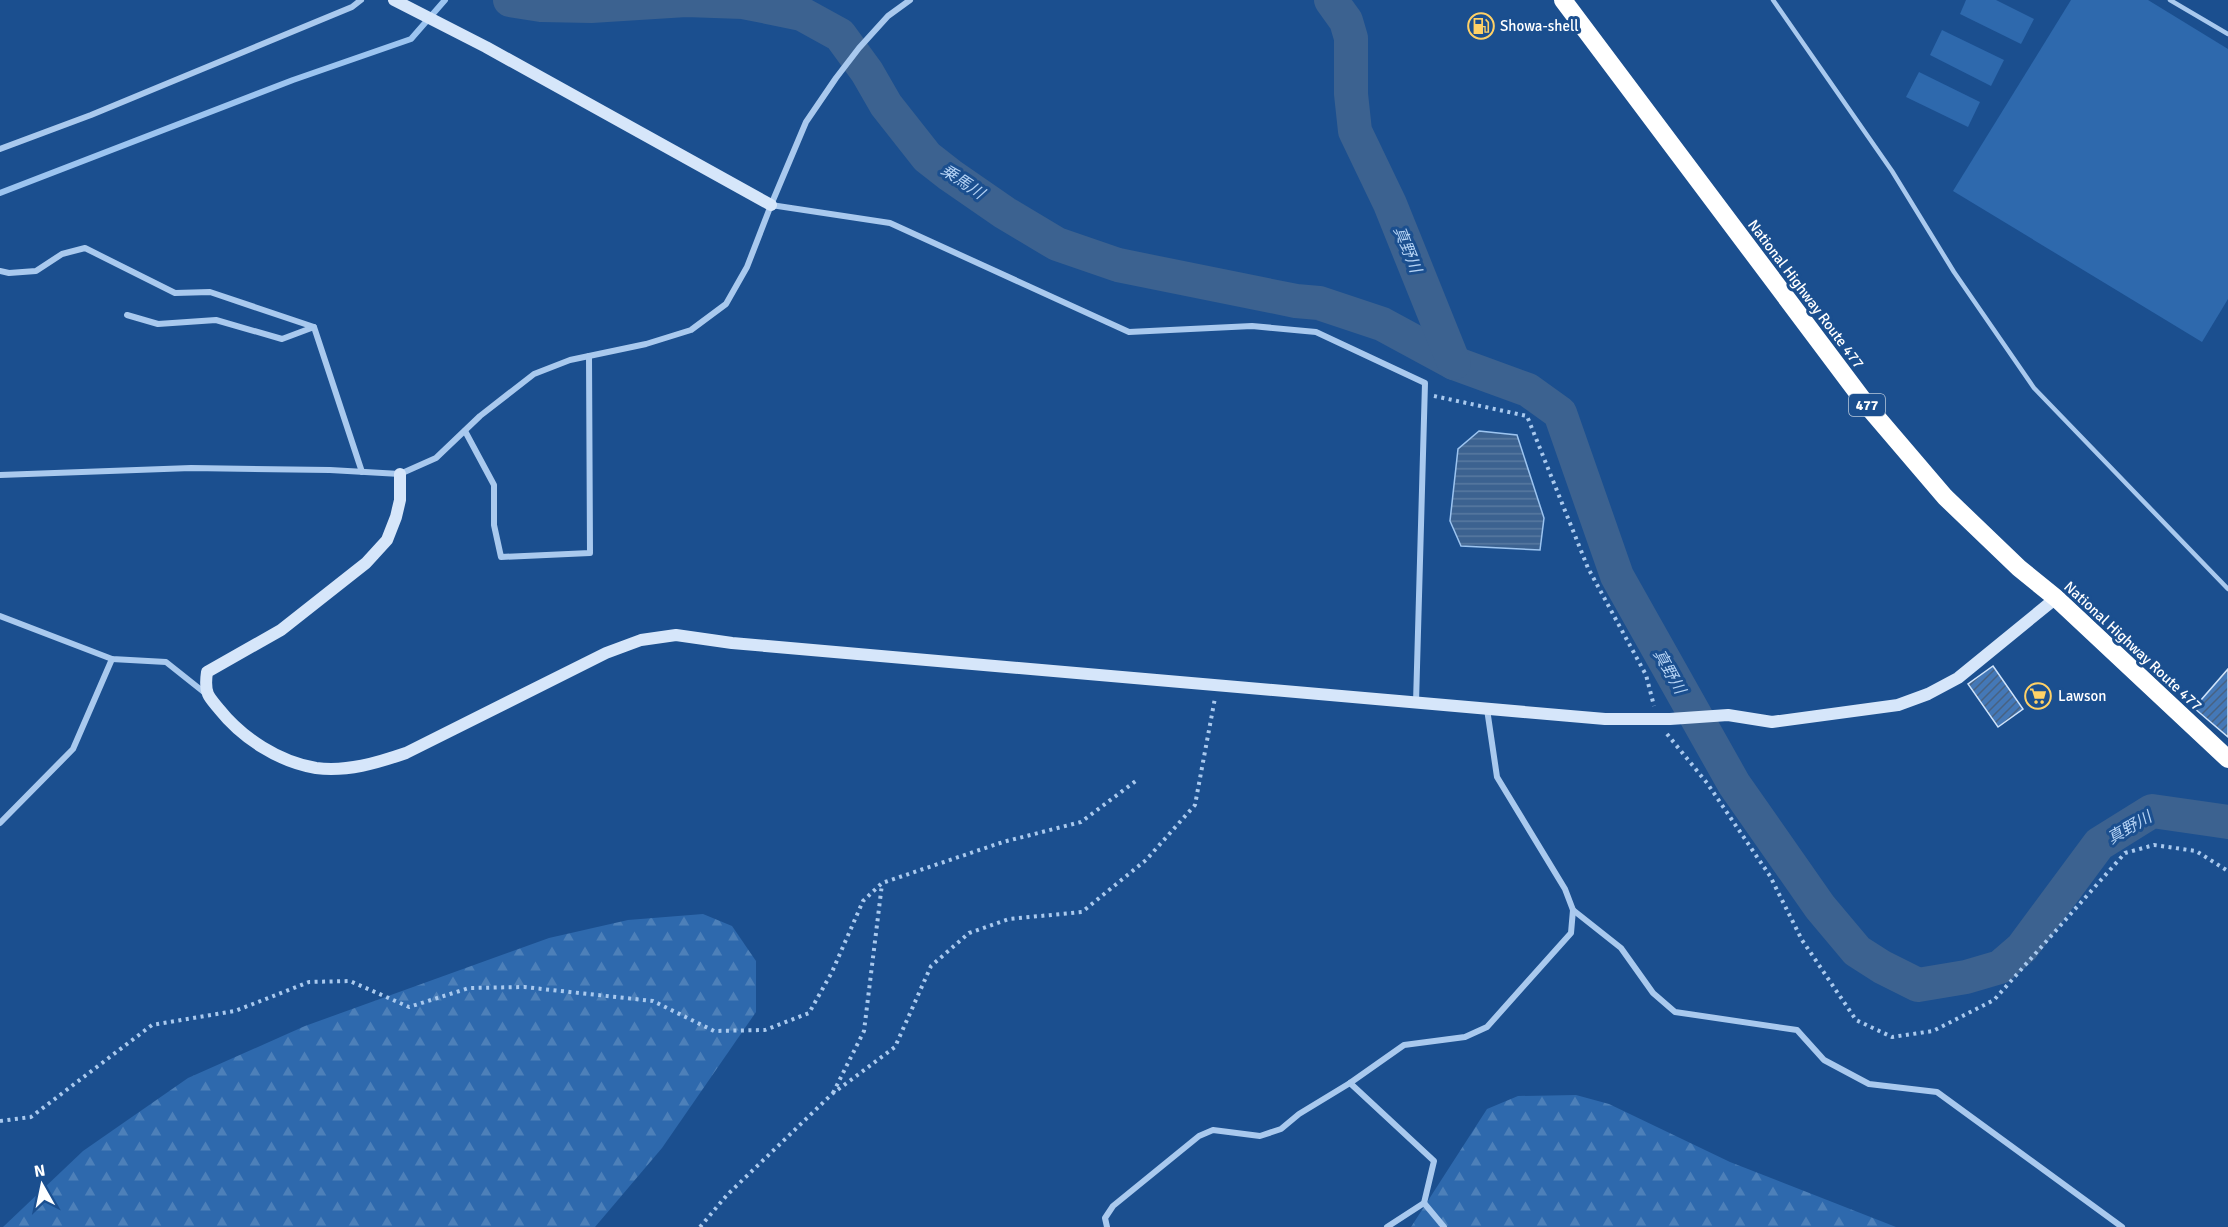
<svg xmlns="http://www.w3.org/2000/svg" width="2228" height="1227" font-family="Signika,'Noto Sans JP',sans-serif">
	<defs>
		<pattern id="forest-firs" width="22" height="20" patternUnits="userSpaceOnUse" patternTransform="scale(1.5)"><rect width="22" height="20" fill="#2e69ad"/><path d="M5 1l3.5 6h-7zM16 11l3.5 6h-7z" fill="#4d80b9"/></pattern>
		<pattern id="water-rules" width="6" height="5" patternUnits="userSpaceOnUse" patternTransform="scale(1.5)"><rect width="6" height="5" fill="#3c6290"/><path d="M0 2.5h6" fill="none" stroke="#597aa1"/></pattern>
		<pattern id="building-hatch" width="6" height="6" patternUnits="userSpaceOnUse" patternTransform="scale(1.5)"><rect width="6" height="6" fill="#4478b7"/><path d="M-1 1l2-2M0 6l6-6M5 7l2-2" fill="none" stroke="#486282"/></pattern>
	</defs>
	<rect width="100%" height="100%" fill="#1b4f8f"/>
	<g fill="url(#forest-firs)">
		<polygon points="703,914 732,926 756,961 756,1012 662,1148 595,1227 3,1227 83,1151 188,1078 305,1026 549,938 628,920"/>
		<polygon points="1576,1095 1609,1104 1730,1162 1896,1227 1411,1227 1487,1109 1518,1096"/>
	</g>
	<g fill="#2e69ad">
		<polygon points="1966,0 1996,0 2034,19 2021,44 1960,14"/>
		<polygon points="2071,0 2148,0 2228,49 2228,299 2202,342 1953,191"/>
		<polygon points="1942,30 2004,60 1991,86 1930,55"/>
		<polygon points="1919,72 1980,102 1968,127 1906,97"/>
	</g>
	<polygon fill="url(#water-rules)" stroke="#9cc4f0" stroke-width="1.5" points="1479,431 1517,435 1544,518 1540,550 1461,546 1450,521 1458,449"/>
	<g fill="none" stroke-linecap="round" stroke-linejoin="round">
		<polyline stroke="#9cc4f0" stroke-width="6" points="0,193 293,80 411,39 445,0"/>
		<g stroke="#3c6290" stroke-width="34">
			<polyline points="510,0 541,5 591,6 686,0 743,2 802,14 840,35 867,72 886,105 927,157 950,175 1005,213 1057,244 1118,265 1296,301 1319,303 1382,324 1454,363 1528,390 1560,413 1617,576 1734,784 1820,907 1857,951 1882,967 1918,985 1966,977 2000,967 2022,948 2099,844 2152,811 2228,822"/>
			<polyline points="1331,0 1346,21 1351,38 1351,94 1355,131 1390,204 1454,363"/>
		</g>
	</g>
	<g fill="url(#building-hatch)" stroke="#cfe3fa" stroke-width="1.5">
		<polygon points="1993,666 2023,709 1998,727 1968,684"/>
		<polygon points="2228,669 2228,737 2194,708"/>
	</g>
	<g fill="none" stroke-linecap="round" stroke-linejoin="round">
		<g stroke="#a9c9ee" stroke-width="4" stroke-dasharray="3 4.5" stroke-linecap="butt">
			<polyline points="1434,396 1527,416 1588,568 1646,675 1654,706"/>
			<polyline points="1667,734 1707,783 1770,876 1802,940 1856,1020 1892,1037 1933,1031 1994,1000 2125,853 2154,845 2196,851 2228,871"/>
			<polyline points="833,1093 864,1031 882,884"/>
			<polyline points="0,1121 31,1117 152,1025 235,1011 309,982 350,981 409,1007 469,988 524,987 653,1001 714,1031 765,1030 809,1013 832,972 863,901 882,883 1003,842 1081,822 1137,780"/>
			<polyline points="700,1227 727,1195 832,1094 895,1047 931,966 969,933 1009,919 1082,912 1146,860 1195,805 1215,698"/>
		</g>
		<g stroke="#a9c9ee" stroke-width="4.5">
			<polyline points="1773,0 1892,171 1954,272 2034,388 2228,589"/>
			<polyline points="2170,0 2228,34"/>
		</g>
		<g stroke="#a9c9ee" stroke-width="6">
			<polyline points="0,149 91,115 352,7 361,0"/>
			<polyline points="771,205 890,223 1129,332 1252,326 1316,332 1425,383 1416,703"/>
			<polyline points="0,271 9,273 36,271 62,254 85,248 175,293 210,292 314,327 362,472"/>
			<polyline points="127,315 158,324 216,320 282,339 314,327"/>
			<polyline points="465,431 494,485 494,525 501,557 590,553 589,356"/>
			<polyline points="0,475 191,468 330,470 400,474 436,458 480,416 534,374 570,360 646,344 691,330 726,304 747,267 771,205 806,122 836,78 859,48 888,16 910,0"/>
			<polyline points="0,616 112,659 166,662 205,693"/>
			<polyline points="0,823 73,749 112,659"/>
			<polyline points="1573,910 1621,948 1653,993 1675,1012 1797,1030 1824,1060 1869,1084 1937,1092 2122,1227"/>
			<polyline points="1350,1083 1434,1161 1424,1203 1387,1227"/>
			<polyline points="1424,1203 1444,1227"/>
			<polyline points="1107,1227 1105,1218 1113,1206 1199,1136 1213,1130 1260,1136 1281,1129 1299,1114 1350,1083 1404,1045 1465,1037 1487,1027 1571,933 1573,910 1565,889 1497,777 1487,709"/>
		</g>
		<g stroke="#d6e6fa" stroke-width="12">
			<polyline points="394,0 486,47 771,205"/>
			<path d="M 400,474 L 400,500 L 396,517 L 387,540 L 366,563 L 281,630 L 207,672 C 206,679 205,687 208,694 C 210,699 216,705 219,709 C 242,738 279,762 316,768 C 347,772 377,763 406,753 L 606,653 L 641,640 L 676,635 L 732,643 L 1605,719 L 1670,719 L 1728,715 L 1772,722 L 1898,705 L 1928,694 L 1958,678 L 2056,598"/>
		</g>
		<polyline stroke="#fff" stroke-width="18" points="1563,0 1869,408 1945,497 2019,568 2056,598 2228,759"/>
	</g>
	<defs>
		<g id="fuel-ring" transform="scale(1.35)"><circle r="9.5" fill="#1b4f8f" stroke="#ffd166" stroke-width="1.5"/><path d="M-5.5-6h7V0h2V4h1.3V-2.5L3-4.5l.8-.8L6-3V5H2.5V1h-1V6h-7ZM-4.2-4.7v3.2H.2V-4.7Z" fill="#ffd166"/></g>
		<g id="supermarket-ring" transform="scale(1.35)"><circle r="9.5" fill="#1b4f8f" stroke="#ffd166" stroke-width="1.5"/><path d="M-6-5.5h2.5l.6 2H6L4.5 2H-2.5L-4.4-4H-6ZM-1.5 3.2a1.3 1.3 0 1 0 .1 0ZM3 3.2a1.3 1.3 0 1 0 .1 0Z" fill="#ffd166"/></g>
	</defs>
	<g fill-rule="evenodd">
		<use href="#fuel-ring" x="1481" y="26"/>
		<use href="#supermarket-ring" x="2038" y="696"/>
	</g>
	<g text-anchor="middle" stroke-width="6" stroke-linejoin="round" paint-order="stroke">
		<rect fill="#1b4f8f" stroke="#bbcadd" stroke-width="1.5" x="1849" y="394" width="36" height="22" rx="4.5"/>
		<g font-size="14" font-weight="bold" fill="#fff">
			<text x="1867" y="410">477</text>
		</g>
		<g font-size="15" fill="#fff" stroke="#1b4f8f" text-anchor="start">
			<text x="1500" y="31">Showa-shell</text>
			<text x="2058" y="701">Lawson</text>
		</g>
		<g font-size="15" fill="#fff" stroke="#1b4f8f">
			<text transform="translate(1806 294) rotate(53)" y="5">National Highway Route 477</text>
			<text transform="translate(2133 646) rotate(43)" y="5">National Highway Route 477</text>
		</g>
		<g font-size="16" font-style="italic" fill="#b5d3f5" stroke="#1b4f8f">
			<text transform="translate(963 181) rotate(34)" y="6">乗馬川</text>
			<text transform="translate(1408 249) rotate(68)" y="6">真野川</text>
			<text transform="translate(1670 671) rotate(61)" y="6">真野川</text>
			<text transform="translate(2129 827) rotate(-30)" y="6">真野川</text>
		</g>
	</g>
	<g transform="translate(42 1185) rotate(351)" stroke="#1b4f8f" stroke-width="4.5" paint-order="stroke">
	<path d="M0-4.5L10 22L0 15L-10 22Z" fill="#ffffff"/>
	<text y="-9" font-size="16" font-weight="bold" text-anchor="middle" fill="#ffffff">N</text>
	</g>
</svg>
